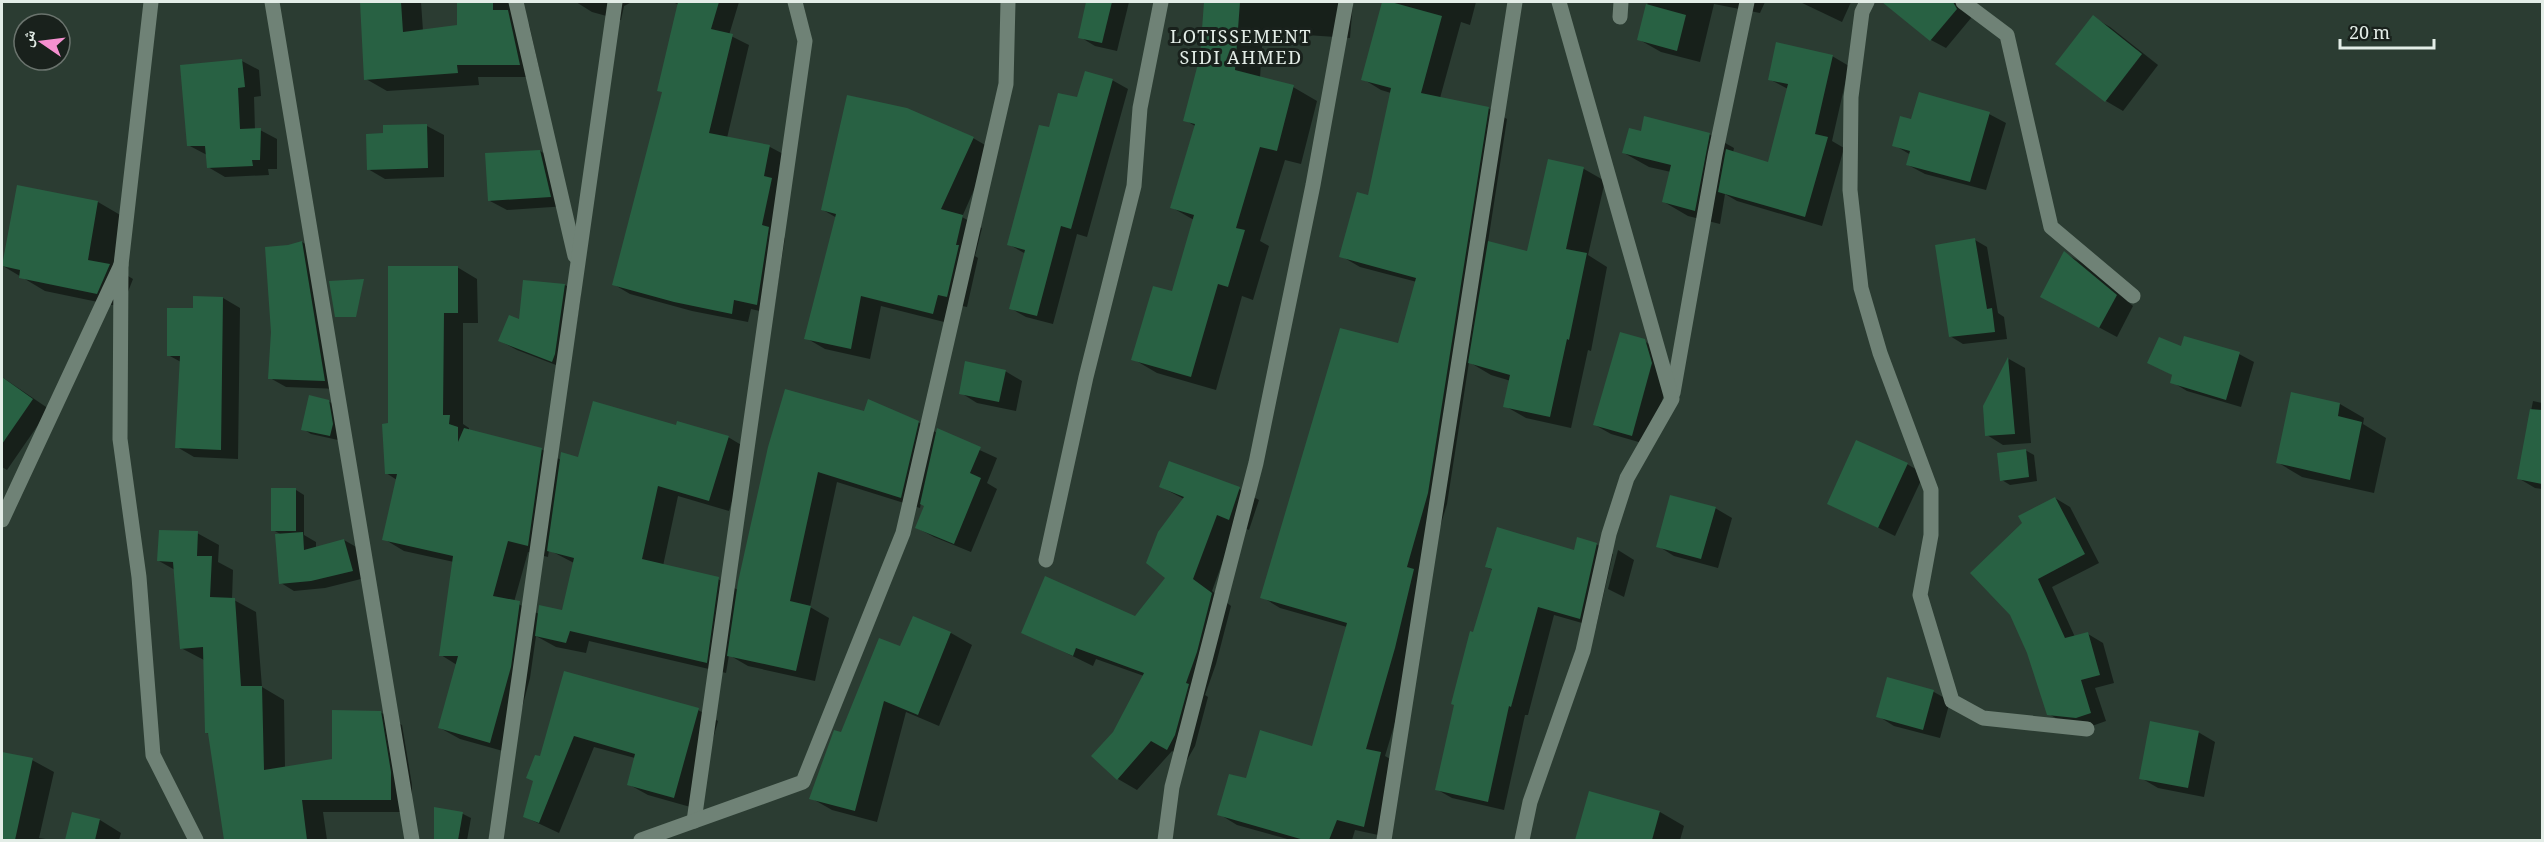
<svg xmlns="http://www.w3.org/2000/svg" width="2544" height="842" font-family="Georgia,'Noto Naskh Arabic',serif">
	<rect width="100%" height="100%" fill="#2b3c32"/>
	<g fill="#0007" fill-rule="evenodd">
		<polygon points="362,2 421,2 423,31 458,27 458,2 514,2 514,15 529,24 541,77 478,77 479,85 387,91 366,79"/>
		<polygon points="576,2 632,2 624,6 621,20 592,12"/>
		<polygon points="673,2 739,2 729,35 749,45 727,138 770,147 787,156 779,234 785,238 773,314 751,309 748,322 692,311 630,294 613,284 663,92 679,5"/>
		<polygon points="1088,2 1129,2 1117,51 1095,46 1080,37"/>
		<polygon points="1205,2 1353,2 1350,38 1263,32 1260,78 1293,87 1317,101 1301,164 1285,160 1260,241 1269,246 1253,300 1242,296 1216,390 1157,373 1133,359 1174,293 1194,220 1171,207 1195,126 1185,120 1202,56"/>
		<polygon points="1384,2 1394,4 1394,2 1476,2 1470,25 1461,22 1440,98 1488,108 1507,119 1488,242 1528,252 1549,161 1584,169 1605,181 1588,255 1607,267 1591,351 1588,350 1571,428 1526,418 1505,406 1511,381 1491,375 1469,362 1447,504 1425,577 1414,659 1385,756 1399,764 1383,836 1355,830 1352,840 1291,840 1237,825 1219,814 1247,780 1313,748 1347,627 1280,608 1262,597 1399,345 1417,282 1360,267 1341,256 1369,196 1391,93 1381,90 1363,79"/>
		<polygon points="1648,2 1765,2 1760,13 1714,4 1700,62 1661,52 1638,39"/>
		<polygon points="1800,2 1851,2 1842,22"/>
		<polygon points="1907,2 1975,2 1970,4 1967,10 1971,18 1946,48 1931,40 1898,13"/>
		<polygon points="2093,17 2110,27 2158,65 2123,111 2106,101 2057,63"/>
		<polygon points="1832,56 1849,66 1832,141 1844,148 1822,226 1737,201 1725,194 1720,224 1688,216 1664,202 1671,172 1649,167 1624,153 1642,132 1709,134 1734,148 1733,153 1769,164 1788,89 1769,79"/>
		<polygon points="242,61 259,70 261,96 254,97 255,130 260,130 277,139 277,169 268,169 269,175 225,177 208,167 207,155 188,145"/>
		<polygon points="1112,80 1128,89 1087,237 1077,234 1053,324 1026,317 1010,308 1026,254 1008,244 1078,99"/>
		<polygon points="1989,114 2006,123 1986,190 1925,174 1908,165 1911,155 1894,145 1912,121"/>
		<polygon points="427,126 444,135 444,177 385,179 368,169 385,135"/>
		<polygon points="973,138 992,149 962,217 982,228 975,256 978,258 967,307 957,305 952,324 881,306 870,359 825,349 806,338 837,218 823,210"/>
		<polygon points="540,151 557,161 567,206 507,210 490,201"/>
		<polygon points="18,187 98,202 122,216 113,267 133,279 122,307 45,291 3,266"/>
		<polygon points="1975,240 1987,247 1998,313 2004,317 2007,339 1963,344 1950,336"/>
		<polygon points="302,242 318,251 341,389 286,387 270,378 288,247"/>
		<polygon points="2064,253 2081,262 2133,306 2117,337 2059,306"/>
		<path d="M 457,267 L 477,279 L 478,323 L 463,323 L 463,424 L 469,428 L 469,431 L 541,449 L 561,460 L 579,458 L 677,427 L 728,437 L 748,449 L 729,511 L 678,496 L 663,566 L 718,579 L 738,590 L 769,448 L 865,413 L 918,422 L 937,433 L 938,431 L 997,458 L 987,483 L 997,489 L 971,552 L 934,537 L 917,528 L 926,506 L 921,503 L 920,508 L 837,482 L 810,607 L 829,618 L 815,681 L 748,666 L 729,655 L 726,673 L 589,641 L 586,653 L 556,647 L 536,636 L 530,678 L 510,753 L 460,739 L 440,728 L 457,665 L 441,655 L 454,562 L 404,551 L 384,539 L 397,480 L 386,473 L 390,425 ZM 549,550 L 574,563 L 564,611 L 539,614 L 514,602 L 528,552 L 548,557 Z"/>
		<polygon points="565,285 581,295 569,370 517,350 500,341"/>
		<polygon points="194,298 223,298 240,308 238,459 194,457 177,447 181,362 168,355 195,310"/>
		<polygon points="1644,341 1661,351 1667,384 1649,445 1611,434 1595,425"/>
		<polygon points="2182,349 2239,354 2254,362 2241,407 2187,391 2172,382 2174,376 2149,362"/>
		<polygon points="2009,359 2025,368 2031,443 2003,445 1987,435 1984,407"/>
		<polygon points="1005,371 1022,381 1016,411 977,403 961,393"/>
		<polygon points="2,377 49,409 7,470 2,467"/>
		<polygon points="328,401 336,406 338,440 311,434 303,429"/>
		<polygon points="2533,401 2542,403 2542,489 2535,488 2518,478"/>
		<polygon points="2340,404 2364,418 2363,424 2386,438 2374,493 2302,477 2277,462"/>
		<polygon points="2025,450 2034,455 2037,481 2010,485 2002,480"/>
		<polygon points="1907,464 1924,474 1895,536 1829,503"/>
		<polygon points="1161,487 1239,489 1259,500 1249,530 1236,525 1212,591 1231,606 1216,664 1205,695 1208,697 1195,746 1187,760 1172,751 1137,790 1118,779 1114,733 1144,676 1096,659 1093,666 1023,632 1136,618 1167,578 1184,499"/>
		<polygon points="296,490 304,495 304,535 316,542 316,548 344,540 358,548 365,578 325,588 294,591 281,583 282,535 273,530"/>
		<polygon points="2055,498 2070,507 2099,563 2052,587 2075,637 2088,634 2103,643 2114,683 2095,688 2106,721 2092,726 2064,723 2049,714 2023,524"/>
		<polygon points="1715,508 1732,518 1718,568 1674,556 1658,546"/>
		<polygon points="197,533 219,545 218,562 233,570 232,599 256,612 262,687 284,700 285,768 333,761 380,712 402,725 412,785 412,812 323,812 327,840 226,840 210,735 206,732 204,660 181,648 175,570 159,561"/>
		<polygon points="1596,544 1613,554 1596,627 1554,615 1528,715 1525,715 1504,810 1452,798 1436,789 1474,634 1493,570 1486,567 1575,552"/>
		<polygon points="1618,550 1634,560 1624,597 1608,589"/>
		<polygon points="913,618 951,633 972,645 939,726 906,712 877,822 832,810 811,798 842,734 901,648"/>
		<polygon points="565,673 698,710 718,721 694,808 648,795 628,784 635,758 594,747 559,833 525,817"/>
		<polygon points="1888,679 1934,692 1950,701 1940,738 1894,726 1878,716"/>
		<polygon points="2198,732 2215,742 2204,797 2158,788 2141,778"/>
		<polygon points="2,753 32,760 54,772 39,838 52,840 2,840"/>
		<polygon points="1590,793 1660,812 1684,826 1680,840 1577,840"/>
		<polygon points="435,808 463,814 471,818 467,840 435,840"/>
		<polygon points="73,814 100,820 121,833 119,840 67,840"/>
	</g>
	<g fill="#286143">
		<polygon points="360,2 401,2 403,32 457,25 457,2 493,2 493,10 508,10 520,65 457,65 458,73 364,80"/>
		<polygon points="678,2 719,2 711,29 733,34 709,133 770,145 764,176 772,178 762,225 769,227 757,305 734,300 732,314 674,302 612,285 662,92 657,91"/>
		<polygon points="1086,2 1112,2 1102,43 1078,38"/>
		<polygon points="1204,2 1240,2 1235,70 1294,85 1277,151 1260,147 1236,228 1245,230 1228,287 1218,284 1191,377 1131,360 1153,286 1172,291 1194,215 1170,208 1195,124 1183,121 1200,56"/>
		<polygon points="1382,2 1391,2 1442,16 1421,93 1489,107 1428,493 1407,567 1414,569 1395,648 1366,749 1381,752 1364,827 1337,820 1329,840 1304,840 1217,815 1229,774 1246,778 1260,730 1312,746 1347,623 1260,598 1340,328 1398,343 1416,278 1339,257 1357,192 1368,195 1391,88 1361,80"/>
		<polygon points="1882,2 1953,2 1957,9 1930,41"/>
		<polygon points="1646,4 1686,15 1677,51 1637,40"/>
		<polygon points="2093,15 2142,54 2105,102 2055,64"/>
		<polygon points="1776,42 1833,55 1815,134 1828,137 1805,217 1718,192 1726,149 1768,162 1788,84 1768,80"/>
		<polygon points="242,59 245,87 238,88 240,129 261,128 260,160 252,160 253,166 207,168 205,146 187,146 180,65"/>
		<polygon points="1085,71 1113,79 1071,229 1061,226 1037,316 1009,309 1025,250 1007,245 1039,125 1049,127 1058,93 1077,97"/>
		<polygon points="1919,92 1990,112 1970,182 1906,165 1910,151 1892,146 1900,116 1911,119"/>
		<polygon points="847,95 907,108 974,137 941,209 963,215 956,245 959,245 947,297 938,295 933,314 861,296 851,349 804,339 836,214 821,210"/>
		<polygon points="1644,116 1710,133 1695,211 1662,202 1671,165 1622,153 1629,128 1641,131"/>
		<polygon points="427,124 428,168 367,170 366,134 383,133 383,125"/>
		<polygon points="540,150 551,197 488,201 485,153"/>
		<polygon points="1548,159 1584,167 1566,249 1587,253 1569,340 1567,339 1550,417 1503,407 1510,375 1468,363 1488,241 1527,251"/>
		<polygon points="17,185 98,201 88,260 110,264 97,294 19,278 20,270 2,266"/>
		<polygon points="1975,238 1987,309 1992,308 1995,332 1949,337 1935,245"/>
		<polygon points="302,241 325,381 268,379 271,332 265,247 288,245"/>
		<polygon points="2064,251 2117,295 2099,328 2040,297"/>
		<polygon points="388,266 458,266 458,313 444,313 443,415 450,415 449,424 458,427 458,442 464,428 542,448 528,546 508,541 493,596 520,601 511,667 490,743 438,728 458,656 439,656 453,556 382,540 397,474 385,474 382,424 388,423"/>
		<polygon points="364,279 356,317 335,317 329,281"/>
		<polygon points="523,280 565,284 555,354 552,362 498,341 509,315 519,319"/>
		<polygon points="193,296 223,297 221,450 175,448 180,356 167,356 167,308 193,308"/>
		<polygon points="1620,332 1645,339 1652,363 1632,436 1593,425"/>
		<polygon points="2184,336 2240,352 2226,400 2170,383 2172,375 2147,363 2159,337 2181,346"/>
		<polygon points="2008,357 2015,434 1985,436 1983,406"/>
		<polygon points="965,361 1006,370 999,402 959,394"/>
		<polygon points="2,377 33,399 2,444"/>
		<polygon points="785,389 864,411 868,399 919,421 901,498 818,472 790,601 811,606 796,671 727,656 738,582 768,447"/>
		<polygon points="2291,392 2340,403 2338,416 2362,422 2350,480 2276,463"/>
		<polygon points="309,395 329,400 333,424 330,436 301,430"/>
		<polygon points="593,401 676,425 677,421 729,436 709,501 658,486 642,559 719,577 707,663 570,631 566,643 535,636 539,605 562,610 574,558 547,551 561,452 578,457"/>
		<polygon points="2530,409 2542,410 2542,484 2517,479"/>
		<polygon points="937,428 981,447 970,473 981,478 954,544 915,528 924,506 920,504"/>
		<polygon points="1856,440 1908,463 1878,528 1827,504"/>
		<polygon points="2026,449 2029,477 2000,481 1997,453"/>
		<polygon points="1169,461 1240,487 1229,520 1217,515 1193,579 1212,593 1197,652 1186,683 1189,684 1175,735 1167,750 1151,741 1117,780 1091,756 1113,732 1144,673 1076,648 1073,656 1021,633 1045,576 1135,616 1165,578 1146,563 1158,532 1184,497 1159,487"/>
		<rect x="271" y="488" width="25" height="43"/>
		<polygon points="1670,495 1716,507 1701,559 1656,547"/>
		<polygon points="2055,497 2085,554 2038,579 2065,638 2088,632 2100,675 2081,680 2091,713 2076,718 2047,715 2027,653 2010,615 1970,573 2022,523 2018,516"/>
		<polygon points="1497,527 1574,550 1577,537 1597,543 1580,619 1538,607 1511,707 1509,706 1488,802 1435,790 1454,705 1451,704 1470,631 1473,632 1492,569 1485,567"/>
		<polygon points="159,530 198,531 197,556 212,556 210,597 235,598 241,686 262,686 264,770 332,759 332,710 381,711 391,772 391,800 302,800 307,840 224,840 208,733 205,733 203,647 180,649 173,562 157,561"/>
		<polygon points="303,532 304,550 344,539 353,571 311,581 279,584 275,534"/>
		<polygon points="913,616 951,632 918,715 884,701 855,811 809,799 834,730 841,732 879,638 900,646"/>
		<polygon points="564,671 699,708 674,798 627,785 635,754 574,736 539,823 523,817 533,781 526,778 535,755 540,756"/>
		<polygon points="1887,677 1934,690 1923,730 1876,717"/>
		<polygon points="2150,721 2199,731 2188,788 2139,779"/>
		<polygon points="2,752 33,758 15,840 2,840"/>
		<polygon points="1589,791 1660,811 1652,840 1575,840"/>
		<polygon points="434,807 463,812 458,840 434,840"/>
		<polygon points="72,812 100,819 95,840 65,840"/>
	</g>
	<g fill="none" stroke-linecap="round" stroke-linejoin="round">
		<g stroke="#6f8276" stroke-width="15">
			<polyline points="272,2 412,840"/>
			<polyline points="516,2 575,256"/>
			<polyline points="1867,2 1862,12 1851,97 1850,190 1861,288 1880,353 1931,490 1931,535 1920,595 1952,701 1983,718 2087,729"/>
			<polyline points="1963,2 2007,35 2051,227 2133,296"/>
			<polyline points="1620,17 1621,2"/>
			<polyline points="121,265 151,2"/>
			<polyline points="1673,393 1715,155 1747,2"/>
			<polyline points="2,520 121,265 120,439 139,577 153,755 196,840"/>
			<polyline points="1046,560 1086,377 1134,186 1140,108 1161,2"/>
			<polyline points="694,821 805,41 795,2"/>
			<polyline points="496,840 615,2"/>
			<polyline points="641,840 803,782 903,533 1006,84 1008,2"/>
			<polyline points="1165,840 1172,787 1256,463 1313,185 1346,2"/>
			<polyline points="1384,840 1515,2"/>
			<polyline points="1522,840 1530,802 1583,651 1609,534 1627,478 1672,399 1559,2"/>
		</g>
	</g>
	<g text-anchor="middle" stroke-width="6" stroke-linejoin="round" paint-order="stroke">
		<g font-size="18" letter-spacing="1.5" fill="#e3ede7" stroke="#19211c">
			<text x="1241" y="43">LOTISSEMENT<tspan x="1241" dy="21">SIDI AHMED</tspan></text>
		</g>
	</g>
	<rect width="2544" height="842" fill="none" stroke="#e3ede7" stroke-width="6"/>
	<g transform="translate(42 42) rotate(284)"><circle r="28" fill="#19211c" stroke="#6a736d" stroke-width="1.5"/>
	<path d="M0-4.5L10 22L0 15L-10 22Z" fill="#f690d0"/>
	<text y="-9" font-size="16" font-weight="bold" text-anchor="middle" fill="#e3ede7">ش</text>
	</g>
	<path d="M2340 39v9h94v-9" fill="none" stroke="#e3ede7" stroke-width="3"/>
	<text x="2349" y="39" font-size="18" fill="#e3ede7" stroke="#19211c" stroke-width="4.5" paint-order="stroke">20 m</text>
</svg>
